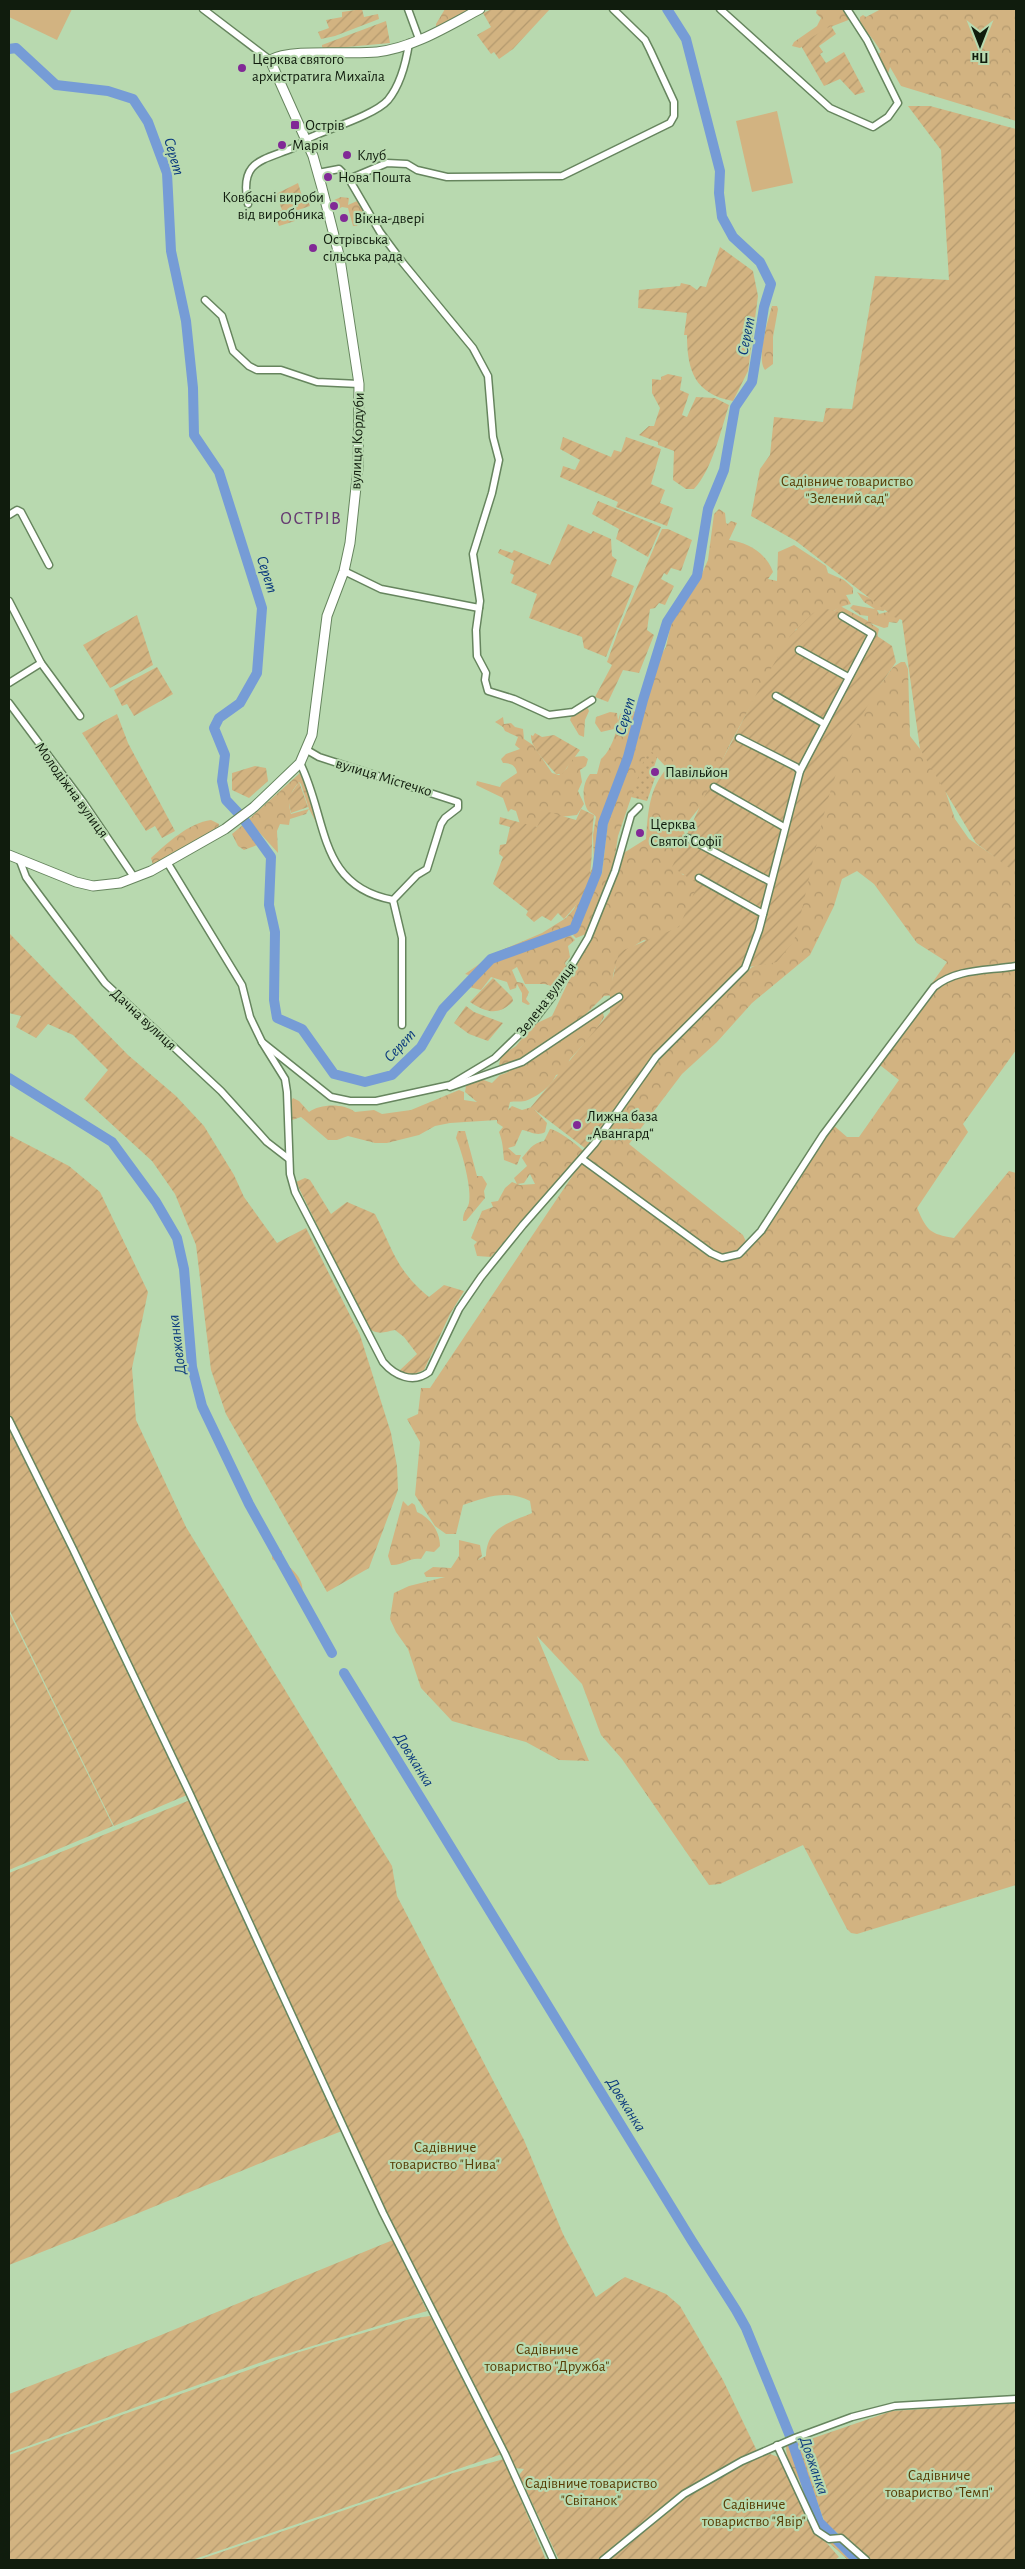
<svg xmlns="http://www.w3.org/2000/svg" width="1025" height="2569" font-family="'Alegreya Sans',sans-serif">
	<defs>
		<pattern id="grass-dots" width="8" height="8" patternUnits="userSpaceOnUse" patternTransform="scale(1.25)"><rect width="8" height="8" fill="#d2b381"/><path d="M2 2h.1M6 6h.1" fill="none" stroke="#b3996e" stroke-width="1.8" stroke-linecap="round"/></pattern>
		<pattern id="forest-crowns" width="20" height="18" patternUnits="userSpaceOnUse" patternTransform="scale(1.25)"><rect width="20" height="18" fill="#d2b381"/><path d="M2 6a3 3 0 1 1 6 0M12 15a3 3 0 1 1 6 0" fill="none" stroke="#b3996e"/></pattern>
		<pattern id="garden-furrows" width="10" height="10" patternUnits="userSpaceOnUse" patternTransform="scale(1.25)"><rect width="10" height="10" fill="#d2b381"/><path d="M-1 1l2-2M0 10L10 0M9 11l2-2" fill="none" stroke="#b3996e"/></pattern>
	</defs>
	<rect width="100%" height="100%" fill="#b8d9af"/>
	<polygon fill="url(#grass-dots)" points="653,751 658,755 652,773 656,775 647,801 631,797 642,754"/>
	<g fill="url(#forest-crowns)" fill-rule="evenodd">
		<polygon points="445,9 470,9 453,22 436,28 436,24"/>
		<polygon points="817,9 845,9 851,19 833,26 800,48 792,46 794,42 817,26 821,18 816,13"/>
		<path d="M 881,9 L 1016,9 L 1016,121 L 901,86 L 890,67 L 887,77 L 876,56 L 881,52 C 876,43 869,33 860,26 L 860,17 L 863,15 L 866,17 Z"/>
		<polygon points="341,197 349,198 348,205 357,201 364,208 363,217 357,226 353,226 348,208 342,207 335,211 332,209 332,201"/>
		<path d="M 772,306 L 777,306 L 778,309 L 773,337 L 773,364 L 765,370 C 756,359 768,320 772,306 Z"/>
		<path d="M 719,509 L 725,513 L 726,523 L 728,524 L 731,521 L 737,523 L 729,540 C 748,542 767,554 773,572 L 768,579 L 777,581 L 778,552 L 794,545 L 826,566 L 828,573 L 844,580 L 853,588 L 853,594 L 846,595 L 851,604 C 829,608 821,626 796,629 L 789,650 L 759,691 L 731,742 L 713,780 L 712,792 L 683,828 L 689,848 L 676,866 L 683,875 L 696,874 L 701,882 L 681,927 L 655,945 L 644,940 C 625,950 608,967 614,989 L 625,994 L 604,996 L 571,1029 L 525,1059 L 505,1066 L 499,1065 L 501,1056 L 516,1046 L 533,1025 L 552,1016 L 600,915 L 622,854 L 646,839 C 648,812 649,789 667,768 L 652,752 L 646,754 L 618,836 L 612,876 L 586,934 L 576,938 L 573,935 L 580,926 L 580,915 L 602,873 L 610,804 L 617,795 L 625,764 L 602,823 L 600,832 L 604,838 L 597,875 L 580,915 L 573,925 L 558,934 L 490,961 L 472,976 L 465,974 L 495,953 L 542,933 L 566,918 L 574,909 L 594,864 L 593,835 L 596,817 C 594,813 589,813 587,809 C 582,798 582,784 590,774 L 597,774 L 601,759 C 610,752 617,733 618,721 L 614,729 L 601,732 L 595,723 L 596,717 L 610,712 L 617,713 L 618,721 L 620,714 L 632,711 L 636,712 L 639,718 L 635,730 L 630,734 L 626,763 L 635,744 L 656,663 L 666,647 L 672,619 L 697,585 L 708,560 L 714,514 Z"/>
		<polygon points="857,592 886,606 884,611 877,610 879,614 887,612 903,614 897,623 889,622 888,627 884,628 870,623 879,629 877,638 834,611 839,607 842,607 868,621 868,616 860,615 850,608 853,605 875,609 864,602"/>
		<path d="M 901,662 L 905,662 L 908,669 L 910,736 L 931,763 L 944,787 L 955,819 L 969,839 L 1016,871 L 1016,1050 L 963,1124 L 968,1132 L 917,1208 C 927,1231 930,1234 954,1238 L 1009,1171 L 1016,1173 L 1016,1885 L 857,1934 L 851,1933 L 847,1929 L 803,1845 L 720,1884 L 709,1885 L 622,1759 L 601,1735 L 582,1684 L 537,1636 L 589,1761 L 559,1760 L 526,1742 L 452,1721 L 421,1688 L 408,1649 L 396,1632 L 390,1619 L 394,1593 L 409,1586 L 445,1577 L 426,1577 L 424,1573 L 433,1567 L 451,1568 L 459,1556 L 459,1540 L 480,1545 L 482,1556 L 478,1560 L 486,1556 C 487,1527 509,1523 532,1513 L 530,1501 C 508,1489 485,1497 463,1505 L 456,1534 L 446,1534 L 435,1526 L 415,1495 L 420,1442 L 407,1419 L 418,1414 L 421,1388 L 430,1388 L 581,1163 L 560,1177 L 491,1257 L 477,1256 L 474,1245 L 477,1242 L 471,1238 L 482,1211 L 493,1207 L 491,1202 L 498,1201 L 505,1188 L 512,1182 L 520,1185 L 535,1184 L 530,1174 L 524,1183 L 517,1184 L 514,1178 L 527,1166 L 522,1158 C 529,1150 532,1143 544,1141 L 550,1129 C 558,1130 581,1147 586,1154 L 652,1064 L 752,967 L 775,958 L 819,813 L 858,716 L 893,667 ZM 857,871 L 874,884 L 917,943 L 947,962 L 876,1062 L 899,1080 L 859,1137 L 847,1137 L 832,1124 L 747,1244 L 743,1235 L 629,1144 L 682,1074 L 717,1042 L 752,1003 L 810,955 L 834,906 L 842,879 Z"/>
		<polygon points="587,707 589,711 585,720 584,737 579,735 570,720 572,715"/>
		<path d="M 503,717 L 504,724 L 511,723 L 515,727 L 523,729 L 524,739 L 533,745 L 552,773 L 559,775 L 567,768 L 572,757 L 584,756 L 588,759 L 586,766 L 580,770 L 582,782 L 578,791 L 584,804 L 577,815 L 560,817 L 534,828 L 520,824 L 516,811 L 511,809 L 508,812 L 503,798 L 476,785 L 477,781 L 500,787 L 502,783 L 517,773 C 516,765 510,763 503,763 L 501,759 L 506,754 L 520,749 L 515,745 L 518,737 L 505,731 L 503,727 L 495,722 Z"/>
		<path d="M 300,773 L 319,820 L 317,824 L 309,809 L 306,814 L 290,819 L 289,825 L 280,824 L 277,831 L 278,853 L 248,820 ZM 299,782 L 301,784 L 309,809 L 291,814 C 287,800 290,793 299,782 Z"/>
		<path d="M 211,820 L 219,824 L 218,831 L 153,865 L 151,858 C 168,842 189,823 211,820 Z"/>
		<polygon points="244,824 252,832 257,845 244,850 238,846 232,834"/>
		<polygon points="570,935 575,940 568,946 570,957 565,963 567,969 554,987 545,984 525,984 517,967 512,970 517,982 523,983 529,992 526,999 530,1004 528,1005 522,1002 522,993 517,984 516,988 510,990 507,982 491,977 481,990 469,987 476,974 489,964"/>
		<path d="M 599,1012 L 603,1013 L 604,1017 L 595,1032 L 570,1059 L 564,1073 L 556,1075 C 552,1086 537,1097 525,1101 C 520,1102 514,1101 510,1102 L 508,1110 L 512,1106 L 522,1110 L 532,1107 L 547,1123 L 545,1132 C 537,1137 530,1131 522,1130 L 515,1146 L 508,1148 L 516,1155 L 521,1155 L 517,1165 L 504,1160 C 503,1150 503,1142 499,1132 L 503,1127 L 497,1123 L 497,1120 L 450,1123 L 435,1126 L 419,1135 L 387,1143 L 375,1143 L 348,1136 L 337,1140 L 328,1140 L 301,1117 L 292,1120 L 289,1117 L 288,1106 L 293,1098 L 299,1101 L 309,1112 C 320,1104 343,1103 355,1112 L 374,1110 L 382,1114 L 411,1110 L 459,1090 L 464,1092 L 464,1100 L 477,1102 L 465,1092 L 466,1086 L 478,1078 L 492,1083 L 500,1075 L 506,1073 Z"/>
		<path d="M 458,1131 L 465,1131 L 477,1176 L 482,1176 L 487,1184 L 484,1191 L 485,1198 L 466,1221 L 463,1221 C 463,1210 467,1211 469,1203 C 472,1189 462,1151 456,1138 Z"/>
		<path d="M 403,1501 L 408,1506 L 412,1503 L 415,1505 L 417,1512 C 431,1518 440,1532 440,1546 L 434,1552 L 426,1551 L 421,1559 C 409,1557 403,1566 391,1565 L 388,1556 Z"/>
		<path d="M 267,1538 L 271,1539 L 275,1547 L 282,1551 L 282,1562 C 293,1568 305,1581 302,1593 L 292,1590 L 281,1565 L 272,1559 L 272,1548 L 266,1542 Z"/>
		<path d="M 794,2445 L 822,2522 L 832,2530 L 835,2538 L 861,2560 L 848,2560 L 826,2540 L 820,2537 L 814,2521 L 814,2513 C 805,2503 805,2491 799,2480 C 792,2469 786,2460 786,2446 Z"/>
	</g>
	<g fill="url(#garden-furrows)">
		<polygon points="362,9 364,17 378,14 379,19 335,36 321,39 318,32 329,28 326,20 342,17 342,12"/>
		<polygon points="492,9 550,9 513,49 499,59 494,52 491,54 477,35 491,27 483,13"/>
		<polygon points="386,21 390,43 325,49 322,47 322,45"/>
		<polygon points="831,26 836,34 819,46 823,52 820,54 826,63 844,52 865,92 855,95 840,79 824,86 800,44"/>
		<polygon points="908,106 930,106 1016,129 1016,873 976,843 920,749 902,620 894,617 796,541 751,516 760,469 770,455 774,417 823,422 826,408 852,409 875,276 949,280 941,150"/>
		<polygon points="298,183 302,196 306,195 310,206 295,211 298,220 279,226 274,212 282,210 276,194"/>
		<path d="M 720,247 L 753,271 L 758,296 L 748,371 L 733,401 C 695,394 687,371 687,335 L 684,335 L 687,313 L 638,308 L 639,290 L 680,286 L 681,283 L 690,285 L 697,290 L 700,286 L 706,287 Z"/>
		<path d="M 668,374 L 682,377 L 680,390 L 689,394 L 682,415 L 687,417 L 696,397 L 715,398 L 729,405 C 721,430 712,470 694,489 L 686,489 L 673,480 L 674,451 L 658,445 L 658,442 L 639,435 L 649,426 L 654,426 L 660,408 L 652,393 L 652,379 L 661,380 L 661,377 Z"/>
		<polygon points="563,437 611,457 614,450 621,452 626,437 661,449 651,484 665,490 660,503 673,508 667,526 616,507 618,502 560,477 563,466 575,470 580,460 560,449"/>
		<polygon points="598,501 661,527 648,557 616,539 619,529 592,514"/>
		<polygon points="568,524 591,534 593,531 611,539 612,556 617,560 611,576 634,586 606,657 584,648 582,637 529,618 537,594 511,583 514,575 510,573 514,561 498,553 500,549 512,553 514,550 550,565"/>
		<polygon points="662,529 668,529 692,540 681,571 671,568 667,575 664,573 661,579 674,586 665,605 659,603 655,608 650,609 647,630 654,635 639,673 623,670 608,702 595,697 612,665 607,662 619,629"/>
		<path d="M 827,609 L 843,613 L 892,646 L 896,662 C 871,698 848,735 835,777 C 817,830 809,887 794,941 L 777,962 L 749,967 L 709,1006 L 635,1084 L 590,1152 L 531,1107 L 610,1012 L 610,990 L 619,952 L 679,927 L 698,884 L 672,867 L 712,780 L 757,693 L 790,636 L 813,613 Z"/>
		<polygon points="137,615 153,665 110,688 83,645"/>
		<polygon points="157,667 173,694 134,716 127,704 122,706 114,690"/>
		<polygon points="117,714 128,743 175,831 162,838 155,826 146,831 82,733"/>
		<path d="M 535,733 L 542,737 L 554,735 L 580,750 L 562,774 L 556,774 C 548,764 530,748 531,735 L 533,736 Z"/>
		<polygon points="255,766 266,768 268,781 249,798 232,790 232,773"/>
		<polygon points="299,782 308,807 291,813 288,798"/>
		<path d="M 581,809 L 594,815 C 588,860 601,881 564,919 L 558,913 L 551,921 L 542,916 L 534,922 L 526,915 L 528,911 L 493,884 L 503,857 L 499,854 L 500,845 L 506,844 L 510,827 L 499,824 L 500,817 L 537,827 L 545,811 L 576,820 Z"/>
		<polygon points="9,933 128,1055 176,1096 204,1126 234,1175 244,1197 277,1243 306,1228 360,1335 391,1433 397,1466 398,1490 369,1568 327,1592 226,1414 211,1370 196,1245 175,1194 152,1161 84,1099 108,1070 73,1035 48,1024 36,1038 16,1027 21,1016 9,1013"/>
		<path d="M 493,978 L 512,997 L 513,1001 C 499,1017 485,1012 470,1002 Z"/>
		<polygon points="466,1006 474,1012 503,1023 488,1041 469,1034 454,1023"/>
		<polygon points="9,1135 69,1166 100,1192 148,1292 132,1368 136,1420 186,1527 392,1866 397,1896 524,2140 563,2234 596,2297 625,2277 666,2294 680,2306 723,2380 757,2451 725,2467 678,2495 599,2560 559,2560 519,2475 524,2469 515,2468 410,2264 9,1417"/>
		<path d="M 305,1178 L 310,1180 L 331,1214 L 347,1202 L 375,1214 C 393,1250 396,1270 429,1297 L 444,1285 L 464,1291 L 450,1314 L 424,1370 L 412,1375 L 399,1371 L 417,1354 L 404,1337 L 395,1330 C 384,1332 378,1336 367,1327 L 296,1182 Z"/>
		<polygon points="9,1427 125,1663 187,1795 114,1826 9,1609"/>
		<polygon points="9,1612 113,1826 9,1870"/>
		<path d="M 190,1800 L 342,2131 C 230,2174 120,2222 9,2265 L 9,1873 Z"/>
		<polygon points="393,2240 427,2311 273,2358 9,2453 9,2394 144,2342"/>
		<polygon points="430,2316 502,2454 192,2560 9,2560 9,2455 296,2353 410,2319"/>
		<polygon points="1016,2403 1016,2560 871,2560 825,2523 796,2444 892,2411"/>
		<path d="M 770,2454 L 781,2458 L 817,2532 L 839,2557 L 835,2560 L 607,2560 C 655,2520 707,2470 770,2454 Z"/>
		<polygon points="504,2459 546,2560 198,2560 453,2473"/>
	</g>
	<g fill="#d2b381">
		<polygon points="9,9 72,9 57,40 9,17"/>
		<polygon points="777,111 793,183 752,192 736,121"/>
	</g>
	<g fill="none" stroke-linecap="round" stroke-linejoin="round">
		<g stroke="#769cd6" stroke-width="10">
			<polyline points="9,49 16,48 56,85 108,91 133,99 148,122 167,173 171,251 186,321 193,388 194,435 219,472 262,608 257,673 240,703 219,718 214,728 225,755 222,781 226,800 242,817 271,857 269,905 275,932 274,1000 277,1018 302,1029 334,1074 365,1082 392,1075 421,1047 443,1009 491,959 574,929 597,872 603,823 628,757 643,700 667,622 697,576 708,509 724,470 735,407 752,382 764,307 771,284 760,262 733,237 722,217 719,193 720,171 686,39 667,9"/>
			<polyline points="9,1078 112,1142 156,1202 177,1238 184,1269 192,1367 202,1406 249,1504 332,1653"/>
			<polyline points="344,1673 692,2241 736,2310 746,2328 790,2436 819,2522 857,2560"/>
		</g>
		<g stroke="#66855e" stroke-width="9">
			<g id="street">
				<polyline points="203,9 270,60"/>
				<polyline points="408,9 419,39"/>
				<polyline points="720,9 830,108 873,127 888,117 898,103 867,40 847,9"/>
				<polyline points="318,173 339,169 349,179 380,232 403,263 473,348 488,376 493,437 499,460 492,493 473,554 480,601 476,630 477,656 486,673 485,680 488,691 514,699 549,715 573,712 592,700"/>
				<polyline points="349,179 387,163 407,164 417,170 447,177 562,176 670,123 674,116 674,102 650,50 645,40 613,9"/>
				<path d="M 248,204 C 239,161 261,161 293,148 C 299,145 303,141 309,138 C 328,129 375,115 388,100 C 401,84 406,63 409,43"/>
				<polyline points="205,300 222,316 233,351 249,366 257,370 281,370 317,382 359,384"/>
				<polyline points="9,515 17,510 21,512 49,565"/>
				<polyline points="344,571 381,589 479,608"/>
				<polyline points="9,601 41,663 80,716"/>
				<polyline points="799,650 848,677"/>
				<polyline points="9,683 41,663"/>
				<polyline points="776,696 823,723"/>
				<polyline points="9,703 83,802 134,877"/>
				<polyline points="739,738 796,767 800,771"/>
				<path d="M 300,763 C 328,819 317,886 393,900 L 417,875 L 427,869 L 441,824 L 445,818 L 458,808 L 458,802 L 319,757 L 307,750"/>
				<polyline points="714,787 784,827"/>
				<polyline points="688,838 771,882"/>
				<polyline points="20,861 26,877 37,892 105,983 221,1091 267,1142 289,1159"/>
				<polyline points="167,862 242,985 250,1017 262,1042 331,1097 350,1101 376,1101 450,1085 495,1058 535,1019 555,993 588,938 615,871 631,815 639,807"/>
				<polyline points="699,878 763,914"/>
				<polyline points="393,900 402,938 402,1025"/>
				<path d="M 262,1042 L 285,1079 L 287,1092 L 290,1174 L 295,1192 L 383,1362 C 395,1376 413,1384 429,1372 L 459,1309 L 481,1277 L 523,1225 L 595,1143 L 656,1057 L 745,968 L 759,930 L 800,771 L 872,634 L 842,616"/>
				<polyline points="450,1087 522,1062 619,997"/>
				<path d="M 582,1159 L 711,1253 L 722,1258 L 739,1254 L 761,1231 L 823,1135 L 934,987 C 957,968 988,971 1016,966"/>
				<polyline points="9,1420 73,1549 189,1792 383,2213 505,2454 553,2560"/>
				<polyline points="777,2445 817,2531 829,2539 841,2538 866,2560"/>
				<polyline points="603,2560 684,2494 742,2461 795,2438 852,2417 895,2406 1016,2399"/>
			</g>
		</g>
		<g stroke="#66855e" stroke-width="11">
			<path id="secondary" d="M 9,855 L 76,882 L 93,886 L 120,883 L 151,871 L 225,829 L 254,807 L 300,763 L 312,735 L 327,616 L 344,571 L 350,543 L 358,468 L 359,384 L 340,259 L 322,188 L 313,156 L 270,60 C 292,48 349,55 377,52 C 413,48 448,26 480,9"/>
		</g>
		<use href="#street" stroke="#fff" stroke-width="6"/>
		<use href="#secondary" stroke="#fff" stroke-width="9"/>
	</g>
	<g fill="#812996" stroke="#b8d9af" stroke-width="2">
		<circle cx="242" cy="68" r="5"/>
		<rect x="290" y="120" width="10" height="10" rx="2.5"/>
		<circle cx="282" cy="145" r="5"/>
		<circle cx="347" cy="155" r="5"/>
		<circle cx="328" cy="177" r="5"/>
		<circle cx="334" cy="206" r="5"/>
		<circle cx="344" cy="218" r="5"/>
		<circle cx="313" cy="248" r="5"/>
		<circle cx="655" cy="772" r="5"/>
		<circle cx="640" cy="833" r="5"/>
		<circle cx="577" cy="1125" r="5"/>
	</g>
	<g text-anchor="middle" stroke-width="4.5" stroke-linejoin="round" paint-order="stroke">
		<g font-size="15" fill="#101c0d" stroke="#b8d9af" text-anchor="start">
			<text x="252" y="64">Церква святого<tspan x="252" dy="17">архистратига Михаїла</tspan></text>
			<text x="305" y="130">Острів</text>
			<text x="292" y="150">Марія</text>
			<text x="357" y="160">Клуб</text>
			<text x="338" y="182">Нова Пошта</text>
			<text x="324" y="202" text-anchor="end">Ковбасні вироби<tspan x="324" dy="17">від виробника</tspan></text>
			<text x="354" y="223">Вікна-двері</text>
			<text x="323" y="244">Острівська<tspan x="323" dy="17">сільська рада</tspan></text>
			<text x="665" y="777">Павільйон</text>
			<text x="650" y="829">Церква<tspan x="650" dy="17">Святої Софії</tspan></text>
			<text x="587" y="1121">Лижна база<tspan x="587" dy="17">„Авангард“</tspan></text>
		</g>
		<g font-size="15" fill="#101c0d" stroke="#b8d9af">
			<text transform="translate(357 441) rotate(-88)" y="5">вулиця Кордуби</text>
			<text transform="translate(384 777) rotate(17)" y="5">вулиця Містечко</text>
			<text transform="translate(72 790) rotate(54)" y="5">Молодіжна вулиця</text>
			<text transform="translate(546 999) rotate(-53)" y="5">Зелена вулиця</text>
			<text transform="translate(144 1019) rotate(43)" y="5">Дачна вулиця</text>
		</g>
		<g font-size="15" fill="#583d05" stroke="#b8d9af">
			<text x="847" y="486">Садівниче товариство<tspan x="847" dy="17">"Зелений сад"</tspan></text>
			<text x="445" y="2152">Садівниче<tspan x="445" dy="17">товариство "Нива"</tspan></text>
			<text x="547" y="2354">Садівниче<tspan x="547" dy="17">товариство "Дружба"</tspan></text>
			<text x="939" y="2480">Садівниче<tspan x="939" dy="17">товариство "Темп"</tspan></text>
			<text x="591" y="2488">Садівниче товариство<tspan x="591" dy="17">"Світанок"</tspan></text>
			<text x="754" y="2509">Садівниче<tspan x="754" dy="17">товариство "Явір"</tspan></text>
		</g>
		<g font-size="16" font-style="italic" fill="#0a397d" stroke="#b8d9af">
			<text transform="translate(175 156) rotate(74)" y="6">Серет</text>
			<text transform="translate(745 336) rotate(-79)" y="6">Серет</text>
			<text transform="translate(268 574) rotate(72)" y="6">Серет</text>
			<text transform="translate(624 716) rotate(-74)" y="6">Серет</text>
			<text transform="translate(399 1045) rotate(-47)" y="6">Серет</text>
			<text transform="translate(176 1345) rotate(-97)" y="6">Довжанка</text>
			<text transform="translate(415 1759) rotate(58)" y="6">Довжанка</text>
			<text transform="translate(627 2104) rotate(58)" y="6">Довжанка</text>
			<text transform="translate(815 2465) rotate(71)" y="6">Довжанка</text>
		</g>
		<g font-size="18" letter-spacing="1" fill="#653a70" stroke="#b8d9af">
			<text x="311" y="524">ОСТРІВ</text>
		</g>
	</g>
	<rect width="1025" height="2569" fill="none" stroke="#101c0d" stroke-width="20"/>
	<g transform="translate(980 45) rotate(180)" stroke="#b8d9af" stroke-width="4" paint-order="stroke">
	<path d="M0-4L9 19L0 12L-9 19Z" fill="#101c0d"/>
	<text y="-8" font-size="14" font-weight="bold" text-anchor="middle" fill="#101c0d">Пн</text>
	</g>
</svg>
